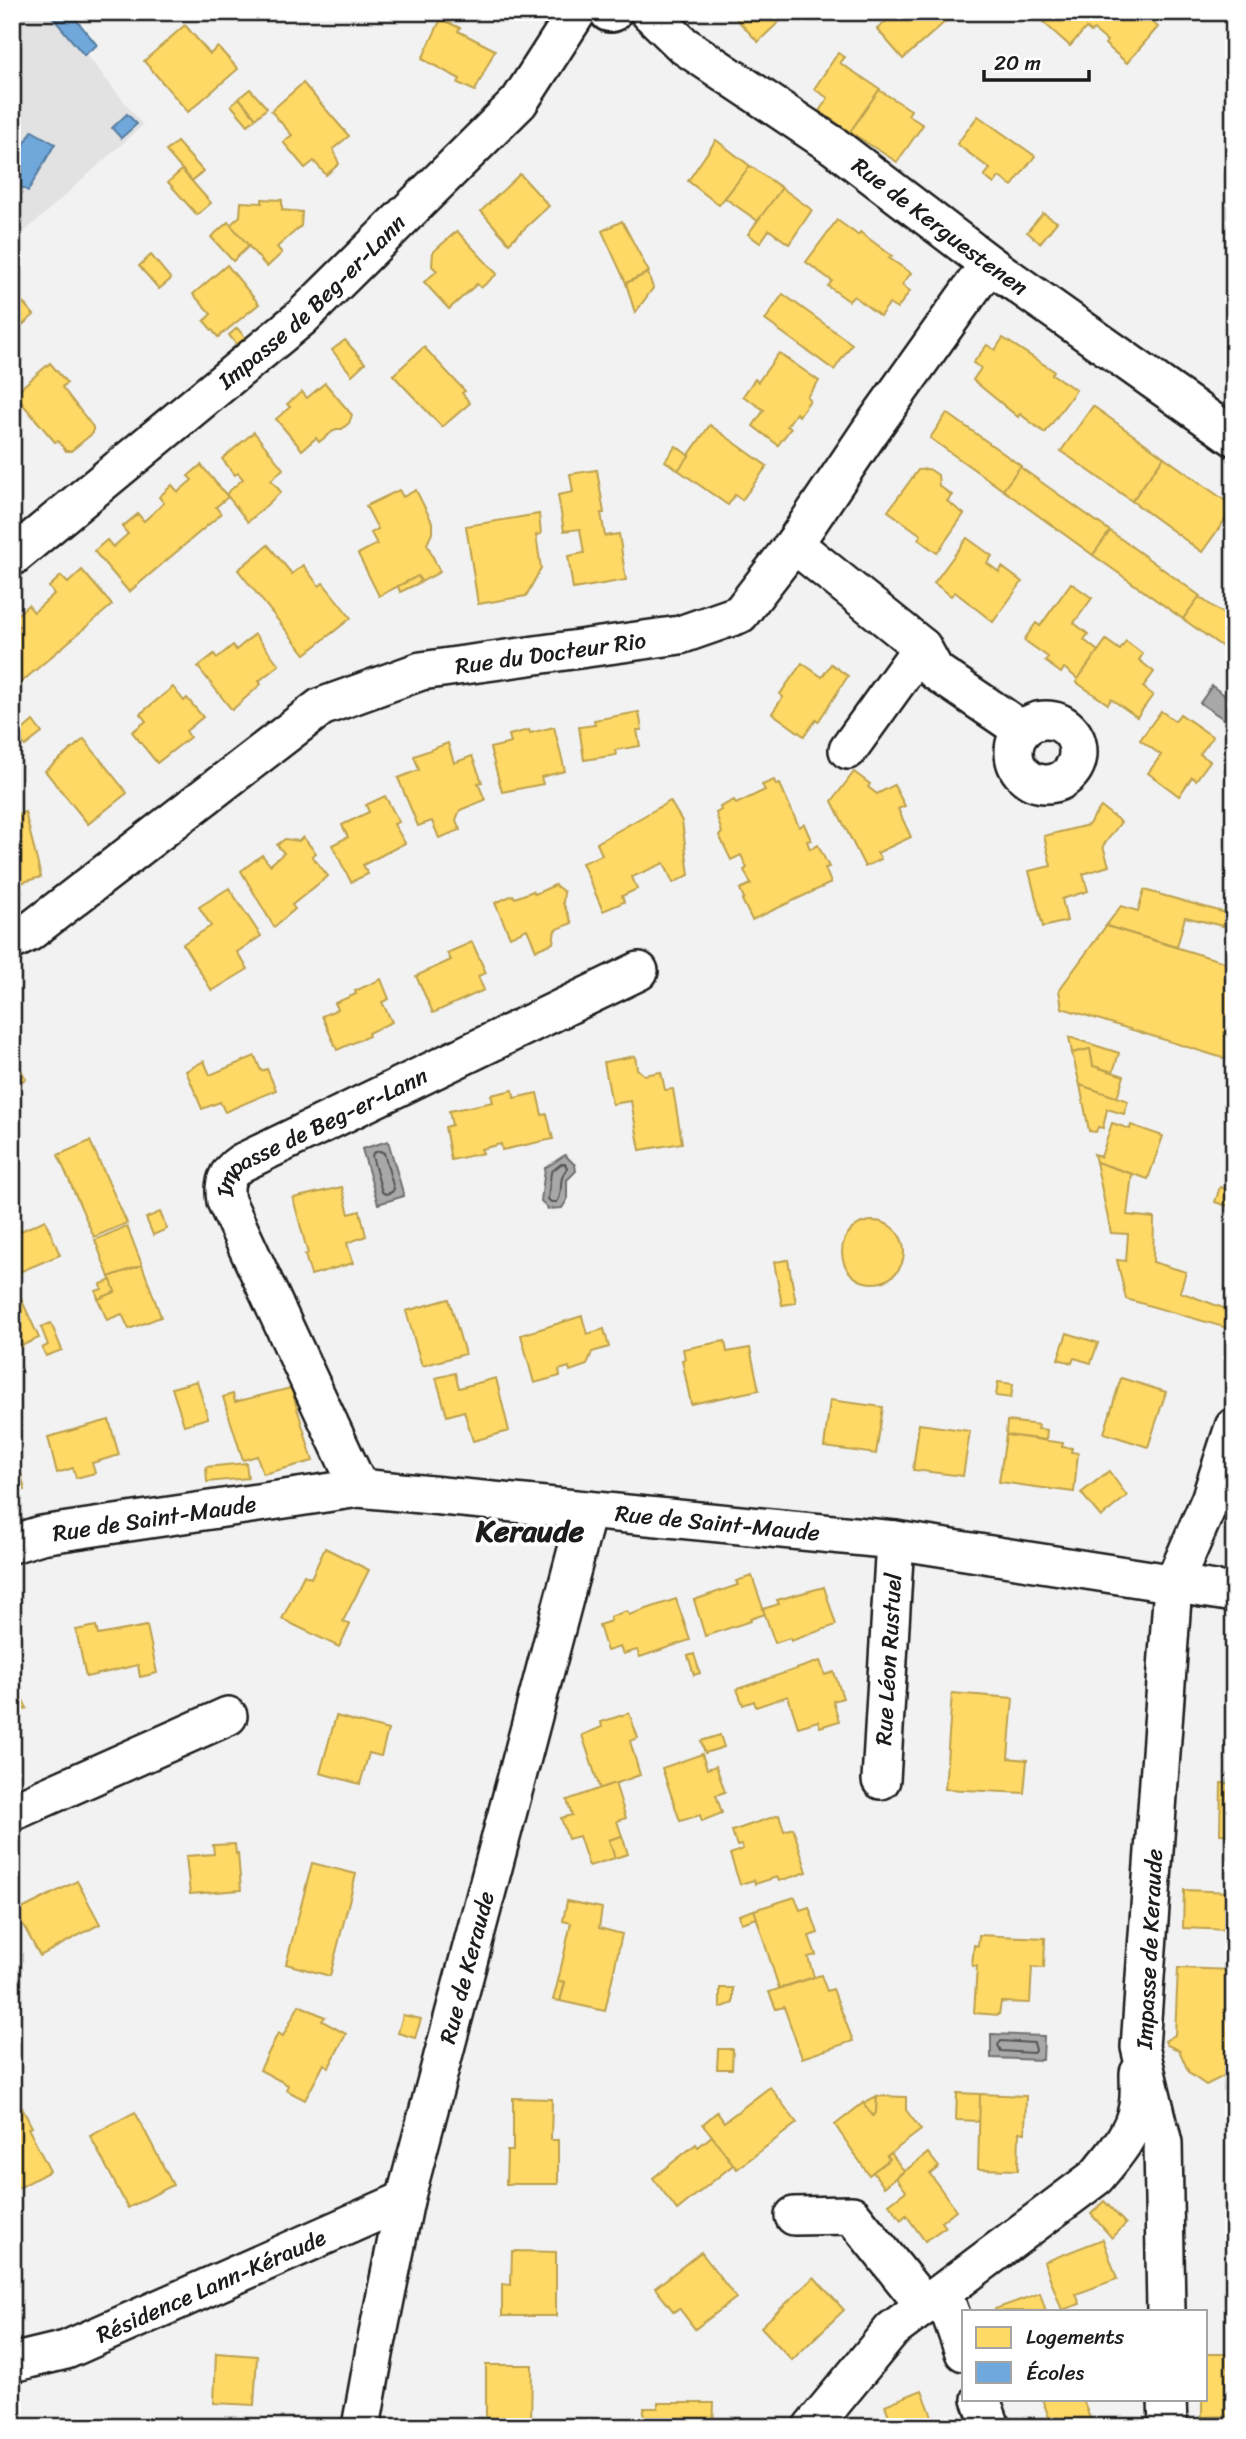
<svg xmlns="http://www.w3.org/2000/svg" width="1246" height="2439" font-family="Sriracha,sans-serif">
	<rect width="100%" height="100%" fill="#f2f2f2"/>
	<filter id="ink" filterUnits="userSpaceOnUse"><feTurbulence type="fractalNoise" baseFrequency=".0143" numOctaves="2"/><feDisplacementMap in="SourceGraphic" scale="14" xChannelSelector="R" yChannelSelector="G"/><feConvolveMatrix kernelMatrix="1 2 1 2 8 2 1 2 1" color-interpolation-filters="sRGB"/></filter>
	<g filter="url(#ink)">
		<polygon fill="#e2e2e2" points="12,12 52,12 143,125 12,243"/>
		<g fill="#a8a8a8" stroke="#707070" stroke-width="2">
			<polygon points="1212,686 1234,702 1234,721 1231,724 1200,703"/>
			<polygon points="388,1141 404,1196 378,1204 362,1149"/>
			<polygon points="565,1155 575,1165 576,1171 567,1180 567,1200 562,1208 548,1209 541,1201 545,1168"/>
			<polygon points="991,2034 1044,2036 1043,2060 991,2058"/>
		</g>
		<g fill="#ffd966" stroke="#bba050" stroke-width="2">
			<polygon points="730,12 789,12 758,42"/>
			<polygon points="897,12 955,12 955,13 903,59 877,29"/>
			<polygon points="1052,12 1141,12 1158,27 1127,63 1105,44 1107,41 1094,30 1091,32 1086,28 1070,46 1043,22"/>
			<polygon points="441,19 460,28 458,31 495,50 475,91 458,83 460,79 422,59"/>
			<polygon points="185,25 210,54 218,47 238,69 188,112 144,61"/>
			<polygon points="838,53 845,57 840,63 880,89 850,132 819,111 828,98 814,89"/>
			<polygon points="303,83 349,136 333,149 339,164 326,175 314,161 305,168 283,142 292,135 271,111"/>
			<polygon points="250,89 267,108 256,118 239,98"/>
			<polygon points="879,90 911,110 908,115 923,125 897,162 850,132"/>
			<polygon points="239,98 256,118 248,125 231,105"/>
			<polygon points="978,116 1035,156 1012,186 999,177 994,184 984,176 990,169 957,144"/>
			<polygon points="716,140 750,166 719,205 688,181"/>
			<polygon points="177,142 203,171 192,181 166,151"/>
			<polygon points="750,166 782,188 758,221 725,198"/>
			<polygon points="182,170 211,203 197,215 168,182"/>
			<polygon points="520,174 549,206 509,243 481,211"/>
			<polygon points="782,188 812,210 789,244 769,230 760,243 748,234"/>
			<polygon points="262,199 282,200 282,210 302,212 301,226 277,247 282,253 267,267 230,225 240,216 241,202 262,203"/>
			<polygon points="1043,213 1057,222 1040,243 1027,232"/>
			<polygon points="837,220 858,235 860,232 892,256 889,258 911,273 902,285 910,291 897,309 889,304 880,316 854,296 849,301 828,286 832,281 806,262"/>
			<polygon points="622,221 649,272 626,283 602,231"/>
			<polygon points="228,222 249,246 233,261 211,237"/>
			<polygon points="457,231 497,274 481,288 477,284 449,309 424,282 437,271 432,266 433,252"/>
			<polygon points="151,255 171,279 159,289 139,266"/>
			<polygon points="227,265 259,304 218,337 204,321 211,314 193,294"/>
			<polygon points="648,273 653,288 635,313 626,283"/>
			<polygon points="12,290 34,315 12,334"/>
			<polygon points="783,294 852,344 834,370 765,320"/>
			<polygon points="237,328 251,344 242,351 229,335"/>
			<polygon points="1003,338 1054,371 1052,374 1076,390 1045,433 1020,414 1018,417 973,380 981,368 973,363 987,345 995,350"/>
			<polygon points="345,340 365,363 352,375 332,350"/>
			<polygon points="424,347 465,391 462,393 470,403 442,427 393,375"/>
			<polygon points="779,353 819,381 807,397 810,400 799,416 796,413 787,426 791,428 778,445 753,426 764,410 743,396 755,379 758,382"/>
			<polygon points="50,363 67,383 62,387 93,427 93,433 71,451 66,451 58,441 55,442 14,394"/>
			<polygon points="325,383 352,415 349,423 342,429 336,429 319,442 316,438 302,450 276,419 290,407 287,404 302,392 307,398"/>
			<polygon points="1093,406 1164,457 1132,501 1061,451"/>
			<polygon points="947,413 1021,466 1003,490 930,438"/>
			<polygon points="710,425 767,466 742,500 735,495 728,505 678,470"/>
			<polygon points="254,432 283,469 271,480 281,492 248,522 226,494 243,479 238,473 235,475 222,459"/>
			<polygon points="676,446 689,456 678,470 665,461"/>
			<polygon points="1164,457 1234,507 1202,552 1132,501"/>
			<polygon points="201,465 228,497 216,507 221,514 129,592 94,551 107,540 113,547 128,534 122,527 138,514 144,521 164,503 159,497 172,485 178,492 192,480 188,476"/>
			<polygon points="1020,467 1110,531 1093,555 1003,490"/>
			<polygon points="929,469 938,475 939,486 952,495 947,501 964,514 937,553 918,539 921,535 888,511 918,470"/>
			<polygon points="597,470 604,513 601,513 605,536 619,534 626,580 573,589 568,556 584,553 580,529 564,531 558,495 573,492 570,474"/>
			<polygon points="399,490 403,497 416,490 432,522 432,533 427,544 440,572 421,582 418,576 379,596 358,554 377,544 371,533 378,529 366,506"/>
			<polygon points="539,514 541,534 536,535 541,568 526,596 478,604 466,526"/>
			<polygon points="1110,531 1200,596 1183,619 1093,555"/>
			<polygon points="967,538 992,556 987,563 999,572 1002,567 1022,582 993,622 955,592 951,596 934,583"/>
			<polygon points="268,545 292,574 303,565 319,586 323,583 351,618 305,654 238,570"/>
			<polygon points="82,570 112,605 12,690 12,631 19,626 12,619 28,605 34,612 54,594 49,587 61,576 68,583"/>
			<polygon points="418,576 421,582 400,592 398,586"/>
			<polygon points="1071,583 1092,598 1074,623 1088,634 1084,640 1098,651 1078,679 1064,668 1061,673 1045,661 1048,657 1024,640 1036,623 1040,626"/>
			<polygon points="1199,597 1234,621 1234,655 1183,619"/>
			<polygon points="255,634 279,665 259,681 261,684 232,710 198,667 214,654 217,658 233,645 236,650"/>
			<polygon points="1106,640 1120,650 1126,641 1143,654 1139,660 1154,672 1143,687 1153,695 1137,717 1111,699 1108,704 1076,682"/>
			<polygon points="802,663 822,677 831,664 848,676 818,722 816,720 804,736 772,713 783,697 780,694"/>
			<polygon points="173,687 184,701 187,698 203,717 186,731 190,737 157,763 132,732 146,721 140,714"/>
			<polygon points="1161,711 1175,721 1180,714 1213,737 1200,754 1210,761 1196,780 1192,777 1179,796 1148,773 1161,755 1140,740"/>
			<polygon points="639,712 642,730 637,730 640,746 615,750 616,755 584,760 579,727 595,725 594,720"/>
			<polygon points="33,721 42,733 25,746 17,735"/>
			<polygon points="554,727 565,771 541,777 543,784 502,792 490,748 511,743 509,735 529,730 530,733"/>
			<polygon points="84,739 127,793 88,824 45,771"/>
			<polygon points="448,743 454,763 472,756 482,782 478,783 485,800 460,810 456,820 460,830 439,838 432,821 418,826 398,778 419,770 414,756"/>
			<polygon points="854,772 870,784 868,787 877,794 894,785 905,806 898,809 911,837 877,853 881,859 865,867 832,801"/>
			<polygon points="774,780 776,785 780,784 799,827 804,824 811,840 807,841 810,849 818,845 829,867 825,868 831,883 752,920 742,900 744,898 740,889 751,884 744,870 747,868 741,855 731,860 719,835 722,833 716,813 721,810 720,807 734,800 736,804 765,790 762,785"/>
			<polygon points="385,796 399,822 394,824 405,843 363,865 368,874 351,882 332,845 348,837 342,825 369,812 366,805"/>
			<polygon points="670,801 682,821 689,875 673,883 664,863 632,877 637,889 622,896 624,902 603,911 582,863 602,855 597,843"/>
			<polygon points="12,806 14,815 25,812 41,877 20,883 22,892 12,894"/>
			<polygon points="1101,807 1121,822 1103,846 1109,866 1083,874 1088,891 1062,899 1067,921 1043,927 1029,871 1051,866 1044,836 1088,825"/>
			<polygon points="303,837 316,853 312,856 328,876 292,905 295,909 274,927 241,871 262,855 270,865 284,853 277,845 285,839 299,841"/>
			<polygon points="555,885 564,892 563,903 572,923 555,930 553,943 536,950 527,929 510,937 495,903 513,895 515,898 533,891 535,894"/>
			<polygon points="229,888 261,936 237,952 248,969 212,991 183,944 211,926 199,907"/>
			<polygon points="1144,890 1226,913 1223,926 1185,917 1177,947 1106,926 1121,906 1138,911"/>
			<polygon points="1106,926 1234,965 1234,1033 1226,1059 1062,1008 1059,990"/>
			<polygon points="472,942 486,973 478,976 484,990 433,1013 416,976 451,960 447,953"/>
			<polygon points="381,979 389,999 382,1002 392,1022 368,1033 369,1036 337,1050 322,1016 338,1009 335,1003 356,994 355,991"/>
			<polygon points="1069,1037 1119,1053 1113,1072 1093,1066 1090,1049 1072,1053"/>
			<polygon points="1090,1049 1093,1066 1124,1076 1117,1098 1080,1085 1072,1053"/>
			<polygon points="12,1053 26,1079 12,1086"/>
			<polygon points="255,1056 261,1071 267,1069 276,1090 225,1112 220,1102 202,1109 186,1071 204,1061 210,1075"/>
			<polygon points="635,1056 637,1069 644,1075 661,1072 665,1090 673,1089 682,1143 640,1150 631,1101 612,1104 604,1062"/>
			<polygon points="1080,1085 1128,1101 1124,1114 1107,1109 1103,1128 1098,1127 1096,1132 1089,1131"/>
			<polygon points="513,1090 514,1098 537,1093 542,1115 547,1114 553,1139 502,1150 501,1144 481,1149 483,1153 451,1160 445,1127 452,1125 449,1111 493,1102 491,1095"/>
			<polygon points="1112,1123 1130,1129 1131,1125 1163,1136 1148,1179 1096,1162 1094,1154 1101,1157"/>
			<polygon points="90,1141 127,1223 94,1237 58,1155"/>
			<polygon points="1096,1162 1132,1174 1127,1215 1154,1218 1153,1262 1186,1272 1180,1292 1234,1312 1234,1330 1126,1299 1117,1260 1126,1261 1128,1234 1111,1233"/>
			<polygon points="342,1187 349,1214 360,1211 366,1236 347,1243 353,1263 311,1275 305,1255 308,1254 293,1198"/>
			<polygon points="1220,1187 1234,1191 1234,1208 1215,1202"/>
			<polygon points="160,1212 167,1229 153,1235 146,1218"/>
			<polygon points="45,1220 60,1255 12,1275 12,1235"/>
			<circle cx="873" cy="1252" r="31"/>
			<polygon points="127,1226 142,1265 109,1277 95,1240"/>
			<polygon points="788,1260 796,1303 782,1305 774,1262"/>
			<polygon points="142,1265 161,1317 129,1329 122,1314 107,1320 98,1299 115,1292 109,1277"/>
			<polygon points="12,1279 39,1338 12,1350"/>
			<polygon points="111,1280 115,1292 98,1299 96,1291 102,1289 101,1284"/>
			<polygon points="449,1299 465,1354 422,1366 406,1311"/>
			<polygon points="582,1316 587,1334 604,1329 609,1347 592,1352 587,1365 570,1371 569,1367 559,1370 560,1376 534,1383 521,1335"/>
			<polygon points="51,1323 62,1350 46,1356 42,1348 48,1345 41,1327"/>
			<polygon points="1067,1333 1098,1343 1091,1363 1074,1358 1072,1363 1058,1359"/>
			<polygon points="725,1341 727,1352 750,1348 759,1390 691,1404 682,1360 685,1359 683,1349"/>
			<polygon points="455,1373 459,1388 496,1378 509,1431 473,1441 464,1411 447,1416 436,1378"/>
			<polygon points="1121,1378 1166,1392 1148,1447 1104,1433"/>
			<polygon points="197,1381 208,1418 184,1425 172,1388"/>
			<polygon points="998,1382 1013,1384 1011,1398 996,1396"/>
			<polygon points="291,1388 313,1461 263,1474 257,1456 243,1460 223,1397 233,1394 235,1402"/>
			<polygon points="830,1400 883,1407 876,1454 824,1447"/>
			<polygon points="109,1420 119,1455 92,1463 95,1473 76,1478 73,1468 57,1473 48,1437"/>
			<polygon points="1007,1421 1039,1425 1038,1429 1047,1430 1046,1440 1006,1435"/>
			<polygon points="919,1424 970,1431 963,1476 913,1470"/>
			<polygon points="1006,1435 1063,1443 1062,1447 1072,1448 1071,1452 1078,1453 1074,1492 999,1482"/>
			<polygon points="12,1463 13,1467 19,1466 25,1490 12,1493"/>
			<polygon points="246,1463 248,1478 207,1482 206,1467"/>
			<polygon points="1109,1471 1127,1496 1101,1517 1081,1493"/>
			<polygon points="325,1548 369,1570 343,1621 350,1625 339,1647 282,1619 304,1575 311,1578"/>
			<polygon points="752,1576 765,1614 750,1619 751,1621 705,1636 694,1600 738,1585 736,1581"/>
			<polygon points="824,1587 836,1625 791,1641 790,1638 775,1643 763,1609 779,1604 777,1600"/>
			<polygon points="676,1599 690,1640 640,1657 637,1650 623,1654 620,1647 607,1651 599,1625 611,1621 610,1617 627,1611 629,1615"/>
			<polygon points="96,1626 98,1635 147,1626 157,1673 140,1677 138,1665 86,1677 76,1630"/>
			<polygon points="694,1654 700,1673 694,1675 688,1656"/>
			<polygon points="820,1661 825,1675 834,1672 843,1698 833,1701 839,1721 820,1727 818,1721 798,1727 788,1696 756,1707 754,1701 743,1705 737,1689"/>
			<polygon points="12,1679 27,1708 12,1715"/>
			<polygon points="952,1693 1013,1698 1008,1758 1027,1760 1024,1793 945,1789"/>
			<polygon points="629,1713 638,1738 630,1741 640,1775 600,1789 582,1735 602,1727 601,1722"/>
			<polygon points="336,1716 388,1730 381,1756 369,1753 360,1784 320,1773"/>
			<polygon points="720,1735 724,1747 705,1753 701,1741"/>
			<polygon points="702,1754 707,1769 716,1766 725,1792 716,1795 722,1813 702,1821 700,1815 680,1821 662,1768"/>
			<polygon points="615,1783 626,1818 617,1821 622,1836 609,1840 615,1858 589,1866 579,1836 568,1839 561,1818 572,1815 567,1800"/>
			<polygon points="1221,1783 1234,1784 1234,1835 1220,1834"/>
			<polygon points="779,1815 784,1831 793,1828 807,1872 779,1881 777,1877 755,1884 754,1880 740,1884 730,1854 743,1849 742,1845 737,1846 732,1831"/>
			<polygon points="622,1836 628,1854 615,1858 609,1840"/>
			<polygon points="235,1844 236,1854 238,1853 241,1890 190,1894 186,1856 214,1854 213,1845"/>
			<polygon points="312,1863 356,1874 330,1976 286,1964"/>
			<polygon points="77,1881 100,1924 40,1956 16,1912"/>
			<polygon points="1184,1890 1231,1892 1229,1930 1183,1928"/>
			<polygon points="795,1897 800,1910 809,1907 818,1933 809,1936 816,1955 808,1957 814,1977 779,1988 754,1910"/>
			<polygon points="567,1901 602,1908 599,1928 622,1934 605,2011 560,2001 565,1982 558,1981 571,1923 563,1921"/>
			<polygon points="754,1910 757,1918 741,1923 739,1915"/>
			<polygon points="979,1935 1045,1938 1044,1968 1032,1967 1030,2003 1001,2002 999,2015 974,2013 977,1966 972,1966 974,1945 978,1946"/>
			<polygon points="1178,1968 1234,1970 1232,2022 1234,2071 1206,2085 1189,2073 1179,2050 1167,2045 1165,2041 1175,2035"/>
			<polygon points="821,1975 827,1991 833,1989 853,2041 802,2058 784,2007 776,2009 769,1992"/>
			<polygon points="558,1981 565,1982 560,2001 553,2000"/>
			<polygon points="720,1988 733,1988 733,2003 720,2008"/>
			<polygon points="299,2005 325,2017 322,2021 346,2034 329,2067 324,2064 305,2100 286,2090 288,2085 260,2070 278,2033 283,2036"/>
			<polygon points="403,2015 421,2019 415,2038 398,2033"/>
			<polygon points="718,2049 733,2049 732,2069 717,2069"/>
			<polygon points="770,2087 797,2123 737,2169 703,2124 717,2112 724,2122"/>
			<polygon points="957,2093 980,2094 980,2121 956,2120"/>
			<polygon points="980,2094 1026,2096 1025,2133 1019,2132 1018,2170 978,2169"/>
			<polygon points="877,2096 876,2113 873,2116 863,2103"/>
			<polygon points="877,2096 906,2097 906,2110 921,2130 887,2156 890,2159 869,2175 835,2125 863,2103 873,2116 876,2113"/>
			<polygon points="513,2098 552,2099 551,2140 558,2140 558,2184 506,2184 507,2151 513,2151"/>
			<polygon points="22,2108 32,2127 28,2128 50,2171 15,2190 12,2185 12,2114"/>
			<polygon points="135,2112 173,2185 128,2208 90,2136"/>
			<polygon points="712,2136 733,2165 677,2210 653,2178 696,2144 698,2147"/>
			<polygon points="891,2153 904,2171 884,2187 873,2172 890,2159 887,2156"/>
			<polygon points="928,2153 939,2167 930,2174 956,2210 941,2222 945,2227 925,2241 906,2215 901,2220 889,2204 906,2191 896,2178"/>
			<polygon points="1104,2201 1126,2224 1112,2238 1091,2214"/>
			<polygon points="1103,2239 1117,2279 1076,2294 1080,2304 1062,2310 1044,2262"/>
			<polygon points="512,2251 556,2252 556,2316 502,2316 502,2284 511,2285"/>
			<polygon points="701,2252 736,2298 695,2329 679,2308 674,2312 655,2288"/>
			<polygon points="814,2277 844,2310 792,2360 761,2327"/>
			<polygon points="1040,2293 1046,2311 996,2311 995,2309"/>
			<polygon points="216,2353 257,2356 254,2405 214,2403"/>
			<polygon points="1206,2354 1234,2354 1234,2416 1202,2417 1202,2399 1206,2399"/>
			<polygon points="486,2365 532,2365 531,2427 475,2427 486,2425"/>
			<polygon points="922,2390 936,2427 893,2427 885,2405"/>
			<polygon points="1042,2399 1083,2399 1093,2427 1047,2427 1052,2425"/>
			<polygon points="658,2403 714,2403 713,2427 643,2427 644,2408 658,2408"/>
		</g>
		<g fill="#6fa8dc" stroke="#567ea2" stroke-width="2">
			<polygon points="48,12 70,12 97,45 84,55"/>
			<polygon points="127,114 137,124 121,138 112,128"/>
			<polygon points="32,131 55,144 28,191 12,182 12,165"/>
		</g>
		<g fill="none" stroke-linecap="round" stroke-linejoin="round">
			<g stroke="#545454" stroke-width="2">
				<polygon points="380,1151 384,1153 394,1189 392,1192 386,1194 382,1192 372,1156 373,1153"/>
				<path d="M 561,1164 L 565,1164 L 567,1168 C 556,1183 565,1191 557,1202 L 551,1202 L 548,1199 L 551,1172 Z"/>
				<polygon points="1001,2041 1034,2043 1036,2050 1033,2053 1001,2051 998,2045"/>
			</g>
			<g stroke="#1c1c1c" stroke-width="42">
				<g id="minor">
					<path id="s1" d="M 649,12 L 683,45 L 834,146 L 989,264 L 1234,437"/>
					<polyline points="794,544 922,647 935,671 1022,730"/>
					<path id="s2" d="M 12,557 L 301,318 L 519,102 L 577,12"/>
					<circle cx="1046" cy="752" r="32"/>
					<polyline points="848,750 922,647"/>
					<path id="s3" d="M 12,941 L 28,933 L 321,707 L 421,671 L 680,635 L 740,614 L 794,544 L 870,431 L 989,264"/>
					<path id="s4" d="M 359,1488 L 226,1201 C 223,1184 226,1173 241,1163 L 639,971"/>
					<path id="s5" d="M 12,1544 L 41,1535 L 359,1488 L 895,1540 L 1234,1593"/>
					<path id="s6" d="M 881,1780 L 895,1540"/>
					<polyline points="12,1812 228,1716"/>
					<polyline points="794,2216 852,2215 925,2306"/>
					<polyline points="943,2293 964,2352"/>
					<polyline points="1166,2311 1163,2143 1140,2047 1173,1585 1210,1500 1234,1427"/>
					<path id="s7" d="M 12,2363 L 66,2350 L 405,2200"/>
					<polyline points="981,2399 991,2427"/>
					<polyline points="1167,2399 1168,2427"/>
					<path id="s8" d="M 361,2427 L 375,2349 L 405,2200 L 587,1512"/>
					<path d="M 812,2427 L 892,2330 L 1096,2177 C 1113,2157 1134,2133 1138,2106 C 1140,2096 1139,2084 1139,2073"/>
				</g>
			</g>
			<g stroke="#1c1c1c" stroke-width="44">
				<polyline id="major" points="609,12 612,12"/>
			</g>
			<use href="#minor" stroke="#fff" stroke-width="37"/>
			<use href="#major" stroke="#fff" stroke-width="38"/>
		</g>
	</g>
	<g text-anchor="middle" stroke-width="7" stroke-linejoin="round" paint-order="stroke">
		<g font-size="23" fill="#1c1c1c" stroke="#fff">
			<text dy="8" stroke="none"><textPath href="#s1" startOffset="362">Rue de Kerguestenen</textPath></text>
			<text dy="8" stroke="none"><textPath href="#s2" startOffset="394">Impasse de Beg-er-Lann</textPath></text>
			<text dy="8" stroke="none"><textPath href="#s3" startOffset="625">Rue du Docteur Rio</textPath></text>
			<text dy="8" stroke="none"><textPath href="#s4" startOffset="443">Impasse de Beg-er-Lann</textPath></text>
			<text dy="8" stroke="none"><textPath href="#s5" startOffset="145">Rue de Saint-Maude</textPath></text>
			<text dy="8" stroke="none"><textPath href="#s5" startOffset="712">Rue de Saint-Maude</textPath></text>
			<text dy="8" stroke="none"><textPath href="#s6" startOffset="121">Rue Léon Rustuel</textPath></text>
			<text transform="translate(1149 1949) rotate(-87)" y="8">Impasse de Keraude</text>
			<text dy="8" stroke="none"><textPath href="#s8" startOffset="472">Rue de Keraude</textPath></text>
			<text dy="8" stroke="none"><textPath href="#s7" startOffset="214">Résidence Lann-Kéraude</textPath></text>
		</g>
		<g font-size="30" font-weight="bold" fill="#1c1c1c" stroke="#fff">
			<text x="530" y="1541">Keraude</text>
		</g>
	</g>
	<rect width="1246" height="2439" fill="none" stroke="#fff" stroke-width="42"/>
	<rect x="21" y="21" width="1204" height="2397" fill="none" stroke="#1c1c1c" stroke-width="2.5" filter="url(#ink)"/>
	<rect x="962" y="2310" width="245" height="91" fill="#ffffff" stroke="#a4a4a4" stroke-width="2"/>
	<rect x="976" y="2327" width="35" height="21" fill="#ffd966" stroke="#a4a4a4" stroke-width="2"/>
	<text x="1026" y="2344" font-size="21" fill="#1c1c1c">Logements</text>
	<rect x="976" y="2362" width="35" height="21" fill="#6fa8dc" stroke="#a4a4a4" stroke-width="2"/>
	<text x="1026" y="2380" font-size="21" fill="#1c1c1c">Écoles</text>
	<path d="M984 70v10h105v-10" fill="none" stroke="#1c1c1c" stroke-width="3.5"/>
	<text x="994" y="70" font-size="21" fill="#1c1c1c" stroke="#ffffff" stroke-width="5" paint-order="stroke">20 m</text>
</svg>
